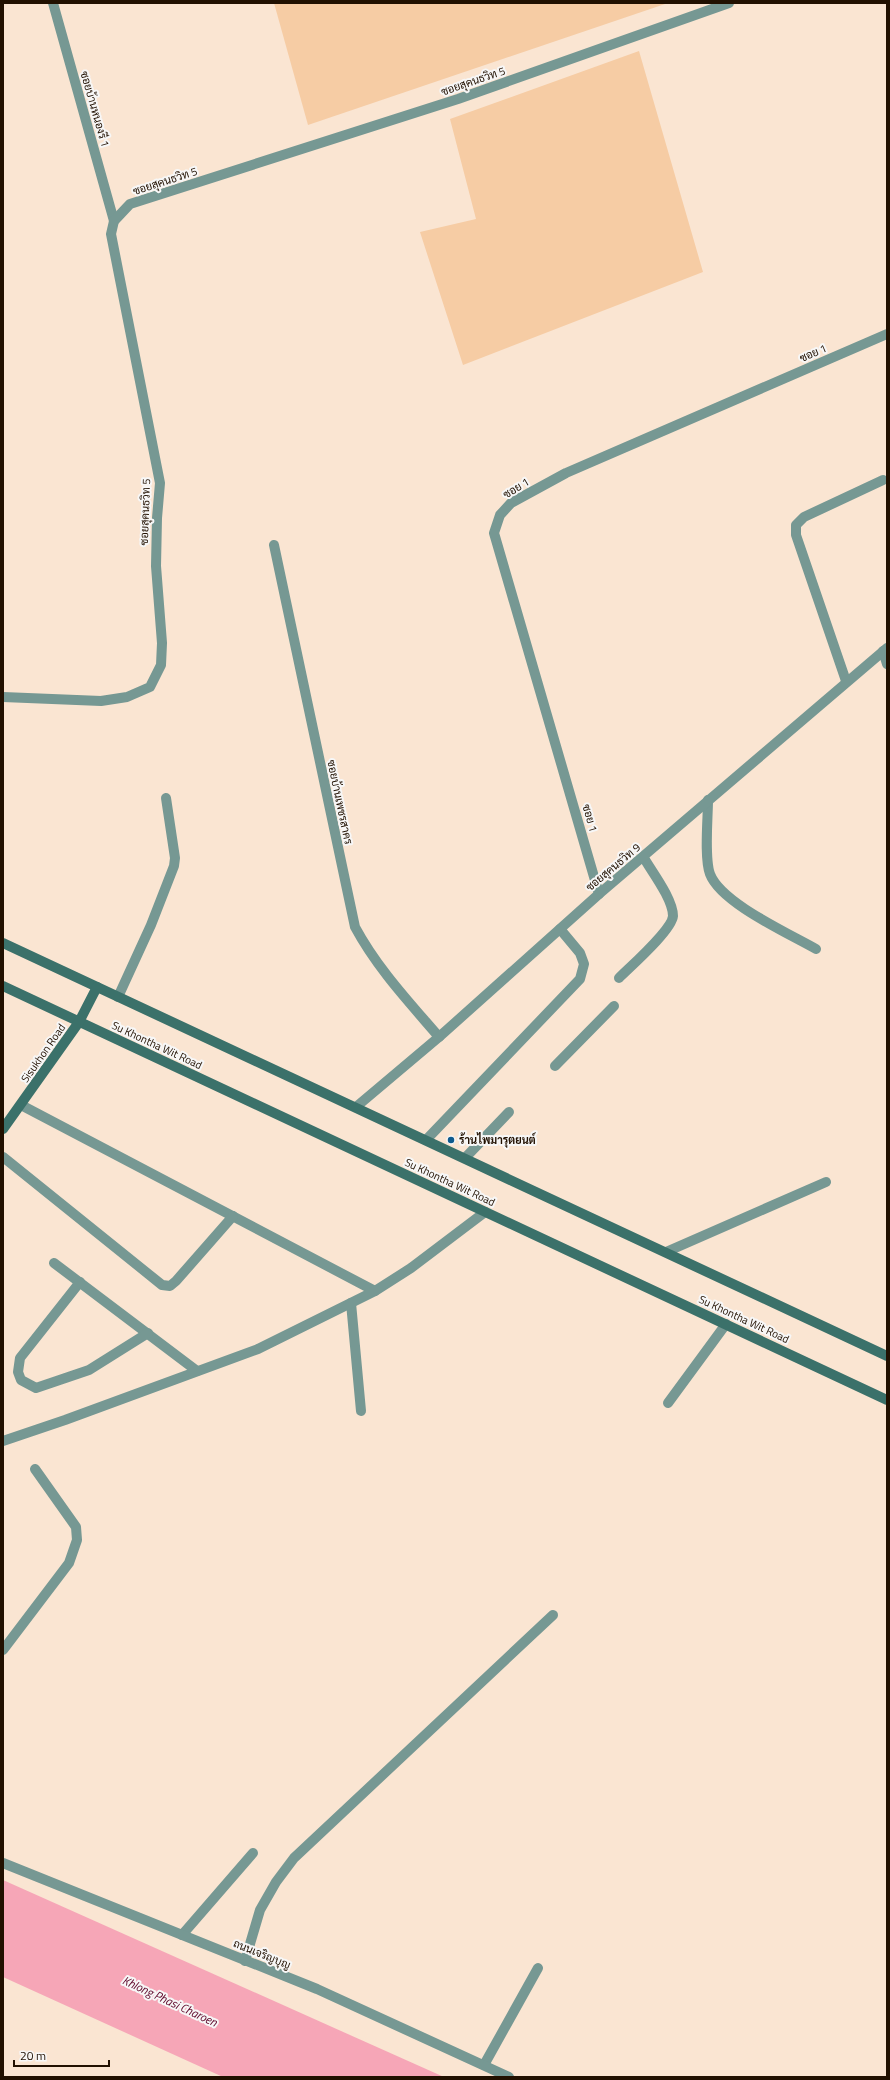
<svg xmlns="http://www.w3.org/2000/svg" width="890" height="2080" font-family="'Titillium Web',Sarabun,sans-serif">
  <rect width="100%" height="100%" fill="#fae5d2"/>
  <g fill="#f6cca4">
    <polygon points="274,3 668,3 308,125"/>
    <polygon points="639,51 703,272 463,365 420,232 476,219 450,119"/>
  </g>
  <polygon fill="#f6a6b7" points="3,1880 444,2077 223,2077 3,1977"/>
  <g fill="none" stroke-linecap="round" stroke-linejoin="round">
    <g stroke="#769893" stroke-width="10">
      <path d="M708,800C708,818 704,858 710,874C721,903 788,933 816,949"/>
      <path d="M619,978C631,966 672,930 673,916C673,899 652,872 644,858"/>
      <polyline points="555,1066 614,1006"/>
      <polyline points="426,1140 580,979 584,964 580,953 560,929"/>
      <polyline points="465,1158 509,1112"/>
      <polyline points="666,1252 826,1182"/>
      <polyline points="54,1263 197,1371"/>
      <polyline points="80,1282 20,1358 18,1372 21,1380 36,1388 89,1370 148,1333"/>
      <polyline points="351,1303 361,1411"/>
      <polyline points="668,1403 726,1324"/>
      <polyline points="3,1650 69,1563 77,1540 76,1527 35,1469"/>
      <polyline points="182,1935 253,1853"/>
      <polyline points="484,2065 538,1968"/>
    </g>
    <g stroke="#769893" stroke-width="10">
      <polyline points="53,3 114,221"/>
      <path d="M274,545L355,927C377,968 409,1002 439,1037"/>
      <polyline points="883,651 887,664"/>
      <polyline points="846,681 796,535 796,525 804,517 883,480"/>
      <polyline points="3,697 101,701 127,697 150,687 161,665 162,643 156,566 157,518 160,483 111,234 114,221 130,204 458,99 729,3"/>
      <polyline points="599,894 494,533 500,515 511,503 566,473 887,334"/>
      <polyline points="118,997 151,925 174,866 175,858 166,798"/>
      <polyline points="21,1105 375,1291"/>
      <polyline points="356,1107 439,1037 599,894 887,648"/>
      <polyline points="3,1157 162,1285 170,1286 176,1281 233,1216"/>
      <polyline points="3,1441 65,1420 258,1349 375,1291 411,1268 485,1212"/>
      <polyline points="3,1863 317,1989 509,2077"/>
      <polyline points="245,1961 260,1910 276,1882 294,1858 553,1615"/>
    </g>
    <g stroke="#3b716a" stroke-width="10">
      <polyline points="3,943 887,1356"/>
      <polyline points="3,986 887,1400"/>
      <polyline points="3,1129 79,1022 97,987"/>
    </g>
  </g>
  <circle fill="#0e5a8d" stroke="#f7f7f7" stroke-width="1.5" cx="451" cy="1140" r="4"/>
  <g text-anchor="middle" dominant-baseline="central" stroke-width="4" stroke-linejoin="round" paint-order="stroke">
    <g font-size="11" fill="#211000" stroke="#f7f7f7">
      <text transform="translate(473 81) rotate(-19)">ซอยสุคนธวิท 5</text>
      <text transform="translate(95 109) rotate(74)">ซอยบ้านหนองรี 1</text>
      <text transform="translate(165 181) rotate(-18)">ซอยสุคนธวิท 5</text>
      <text transform="translate(813 353) rotate(-23)">ซอย 1</text>
      <text transform="translate(516 488) rotate(-31)">ซอย 1</text>
      <text transform="translate(145 512) rotate(-88)">ซอยสุคนธวิท 5</text>
      <text transform="translate(340 802) rotate(78)">ซอยบ้านเพชรสาคร</text>
      <text transform="translate(590 818) rotate(74)">ซอย 1</text>
      <text transform="translate(613 867) rotate(-40)">ซอยสุคนธวิท 9</text>
      <text transform="translate(157 1045) rotate(25)">Su Khontha Wit Road</text>
      <text transform="translate(43 1053) rotate(-55)">Sisukhon Road</text>
      <text transform="translate(450 1182) rotate(25)">Su Khontha Wit Road</text>
      <text transform="translate(744 1319) rotate(25)">Su Khontha Wit Road</text>
      <text transform="translate(262 1954) rotate(22)">ถนนเจริญบุญ</text>
    </g>
    <g font-size="11" font-weight="bold" fill="#211000" stroke="#f7f7f7" text-anchor="start">
      <text x="459" y="1140">ร้านไพมารุตยนต์</text>
    </g>
    <g font-size="12" font-style="italic" fill="#5d0428" stroke="#f7f7f7">
      <text transform="translate(170 2001) rotate(25)">Khlong Phasi Charoen</text>
    </g>
  </g>
  <rect width="890" height="2080" fill="none" stroke="#211000" stroke-width="8"/>
  <path d="M14 2060v6h95v-6" fill="none" stroke="#211000" stroke-width="2"/>
  <text x="20" y="2060" font-size="12" fill="#211000" stroke="#f7f7f7" stroke-width="3" paint-order="stroke">20 m</text>
</svg>
